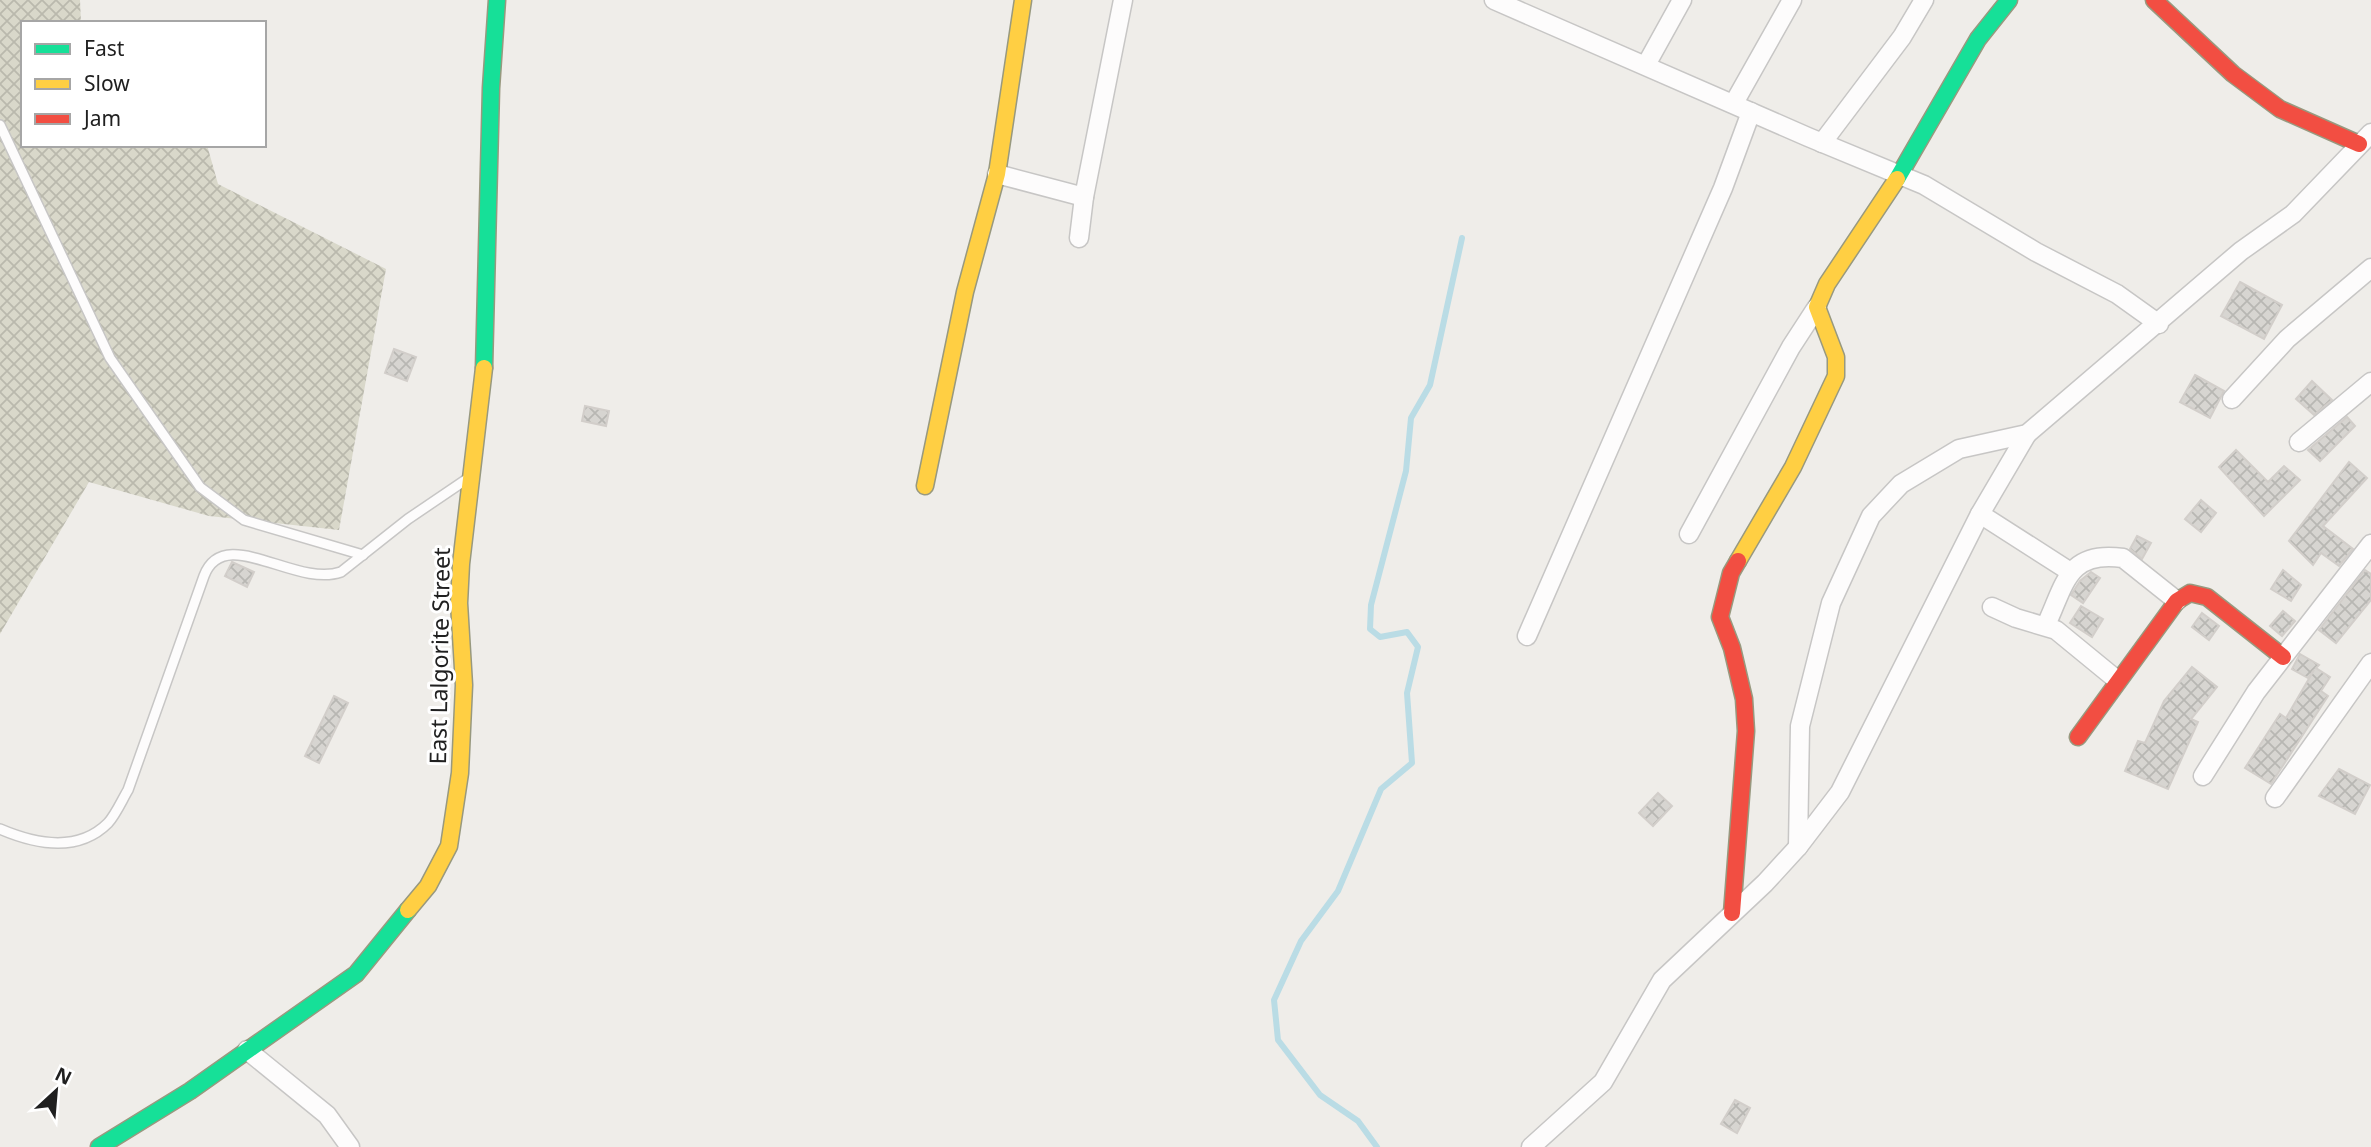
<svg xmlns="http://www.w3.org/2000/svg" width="2371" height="1147" font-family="'Noto Sans',sans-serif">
  <defs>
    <pattern id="construction-cross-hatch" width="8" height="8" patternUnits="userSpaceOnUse" patternTransform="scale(1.75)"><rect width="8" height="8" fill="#d9d8ca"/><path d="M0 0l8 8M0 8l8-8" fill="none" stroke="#bab9ad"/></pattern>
    <pattern id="building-cross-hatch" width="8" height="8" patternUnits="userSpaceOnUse" patternTransform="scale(1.75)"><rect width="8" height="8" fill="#d7d5d1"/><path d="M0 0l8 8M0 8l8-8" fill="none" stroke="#b8b7b3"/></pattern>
  </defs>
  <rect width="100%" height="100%" fill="#efede9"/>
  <polygon fill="url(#construction-cross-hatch)" points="0,0 80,0 81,23 23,23 23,145 207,145 218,184 386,269 339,530 209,516 89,482 0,634"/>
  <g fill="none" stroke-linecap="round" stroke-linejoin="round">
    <polyline stroke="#badce5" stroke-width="6" points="1377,1147 1358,1121 1320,1095 1278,1040 1274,1000 1301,941 1338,891 1381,789 1412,763 1407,693 1418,647 1407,632 1380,637 1370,629 1371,605 1406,471 1411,418 1430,385 1462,238"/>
  </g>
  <g fill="url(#building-cross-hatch)" stroke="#d2ceca" stroke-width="2">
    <polygon points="2240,282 2282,305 2264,339 2221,316"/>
    <polygon points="394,349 416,357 407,381 385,373"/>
    <polygon points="2195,375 2224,391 2210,418 2180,402"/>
    <polygon points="2312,381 2332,400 2314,415 2296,399"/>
    <polygon points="585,406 609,411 606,426 582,421"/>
    <polygon points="2347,417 2355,426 2320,461 2308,450"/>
    <polygon points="2236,450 2268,482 2284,466 2300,480 2264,516 2219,467"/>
    <polygon points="2349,462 2367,478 2323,526 2353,549 2339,566 2321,553 2313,565 2289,541"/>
    <polygon points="2201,500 2216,513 2201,532 2185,519"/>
    <polygon points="2137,536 2151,543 2142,559 2130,549"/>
    <polygon points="232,562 254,572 247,587 225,576"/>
    <polygon points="2283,570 2301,585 2291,601 2271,589"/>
    <polygon points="2365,570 2371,574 2371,600 2336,643 2319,630"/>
    <polygon points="2091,572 2100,578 2083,603 2071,595 2080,581"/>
    <polygon points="2081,606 2103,619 2092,637 2070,623"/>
    <polygon points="2283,611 2295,621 2282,636 2270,626"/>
    <polygon points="2202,613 2219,626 2209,640 2192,627"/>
    <polygon points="2300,654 2319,665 2316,668 2330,677 2321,691 2328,696 2271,784 2245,768 2280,714 2286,718 2314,670 2308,678 2292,669"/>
    <polygon points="2192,667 2217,687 2191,719 2198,722 2168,789 2125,771 2138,741 2145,743 2164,701"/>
    <polygon points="334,696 348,703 319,763 305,756"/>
    <polygon points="2339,769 2370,785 2355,814 2319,796"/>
    <polygon points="1658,793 1672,806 1653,826 1639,813"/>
    <polygon points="1735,1100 1750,1108 1737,1133 1721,1124"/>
  </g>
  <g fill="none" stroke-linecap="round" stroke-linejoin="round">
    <defs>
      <g id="lane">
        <polyline points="0,125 110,358 200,487 244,520 363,555"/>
        <path d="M0,829C35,844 78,853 108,823C116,814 122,800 128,790L204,576C224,523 295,588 341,572L408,519L467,479"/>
      </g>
      <g id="street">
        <polyline points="1494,0 1808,137 1924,185 2036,252 2117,294 2159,324"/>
        <polyline points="1646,65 1682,0"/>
        <polyline points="1734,103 1792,0"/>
        <polyline points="1822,143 1902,37 1924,0"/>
        <polyline points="997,174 1084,197"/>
        <polyline points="1079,238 1084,197 1123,0"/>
        <polyline points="2232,399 2287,339 2371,268"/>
        <polyline points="2299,442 2371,382"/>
        <polyline points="1980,514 2069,571"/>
        <polyline points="1689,534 1791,347 1817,307"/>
        <polyline points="1992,607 2016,618 2056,630 2117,680"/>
        <path d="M2046,625C2065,585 2067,550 2123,558L2177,601"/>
        <polyline points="1527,636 1723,188 1751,112"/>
        <polyline points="2203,776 2256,692 2371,544"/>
        <polyline points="2275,798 2371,663"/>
        <polyline points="1798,847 1800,726 1831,603 1871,516 1901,484 1959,449 2027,434 2241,251 2293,214 2371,133"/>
        <polyline points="247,1050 327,1115 350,1147"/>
        <polyline points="1531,1147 1603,1082 1662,980 1765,883 1798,847 1840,792 1980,514 2027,434"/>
      </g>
      <g id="fast">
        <polyline points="1897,179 1978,39 2009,0"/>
        <polyline points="484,368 491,88 497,0"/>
        <polyline points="99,1147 190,1091 356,974 408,910"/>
      </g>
      <g id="slow">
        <polyline points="925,486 965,292 997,174 1023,0"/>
        <polyline points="1738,561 1793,467 1836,376 1836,357 1817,307 1827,284 1897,179"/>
        <polyline points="408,910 428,886 449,846 460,773 464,685 459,603 461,564 484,368"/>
      </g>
      <g id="jam">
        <polyline points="2154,0 2233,74 2280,109 2359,144"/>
        <polyline points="2078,737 2177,601 2190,593 2207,597 2283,657"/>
        <polyline points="1732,913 1746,731 1744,699 1732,648 1720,617 1731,573 1738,561"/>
      </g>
    </defs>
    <use href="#lane" stroke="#c7c6c5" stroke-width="12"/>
    <use href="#street" stroke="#c7c6c5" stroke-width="21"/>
    <use href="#fast" stroke="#98997f" stroke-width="19"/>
    <use href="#slow" stroke="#98997f" stroke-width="19"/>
    <use href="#jam" stroke="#98997f" stroke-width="19"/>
    <use href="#lane" stroke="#fdfcfc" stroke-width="9"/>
    <use href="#street" stroke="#fdfcfc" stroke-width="18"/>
    <use href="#fast" stroke="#16e098" stroke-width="16"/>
    <use href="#slow" stroke="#ffcf43" stroke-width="16"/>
    <use href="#jam" stroke="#f24e42" stroke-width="16"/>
  </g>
  <g text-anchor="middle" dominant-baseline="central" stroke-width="6" stroke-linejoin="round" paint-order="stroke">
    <g font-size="23" fill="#202020" stroke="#fff">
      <text transform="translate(439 656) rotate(-89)">East Lalgorite Street</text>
    </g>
  </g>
  <rect x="21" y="21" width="245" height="126" fill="#ffffff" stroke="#a6a6a6" stroke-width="2"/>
  <rect x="35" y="44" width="35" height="10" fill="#16e098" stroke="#a6a6a6" stroke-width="2"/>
  <text x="84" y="56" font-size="21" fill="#202020">Fast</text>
  <rect x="35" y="79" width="35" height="10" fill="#ffcf43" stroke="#a6a6a6" stroke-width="2"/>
  <text x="84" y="91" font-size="21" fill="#202020">Slow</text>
  <rect x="35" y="114" width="35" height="10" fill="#f24e42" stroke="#a6a6a6" stroke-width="2"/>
  <text x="84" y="126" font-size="21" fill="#202020">Jam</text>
  <g transform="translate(56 1091) rotate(26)" stroke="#ffffff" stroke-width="5" paint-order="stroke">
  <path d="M0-5L12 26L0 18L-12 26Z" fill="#202020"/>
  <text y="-10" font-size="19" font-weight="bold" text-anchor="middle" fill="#202020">N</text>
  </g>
</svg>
